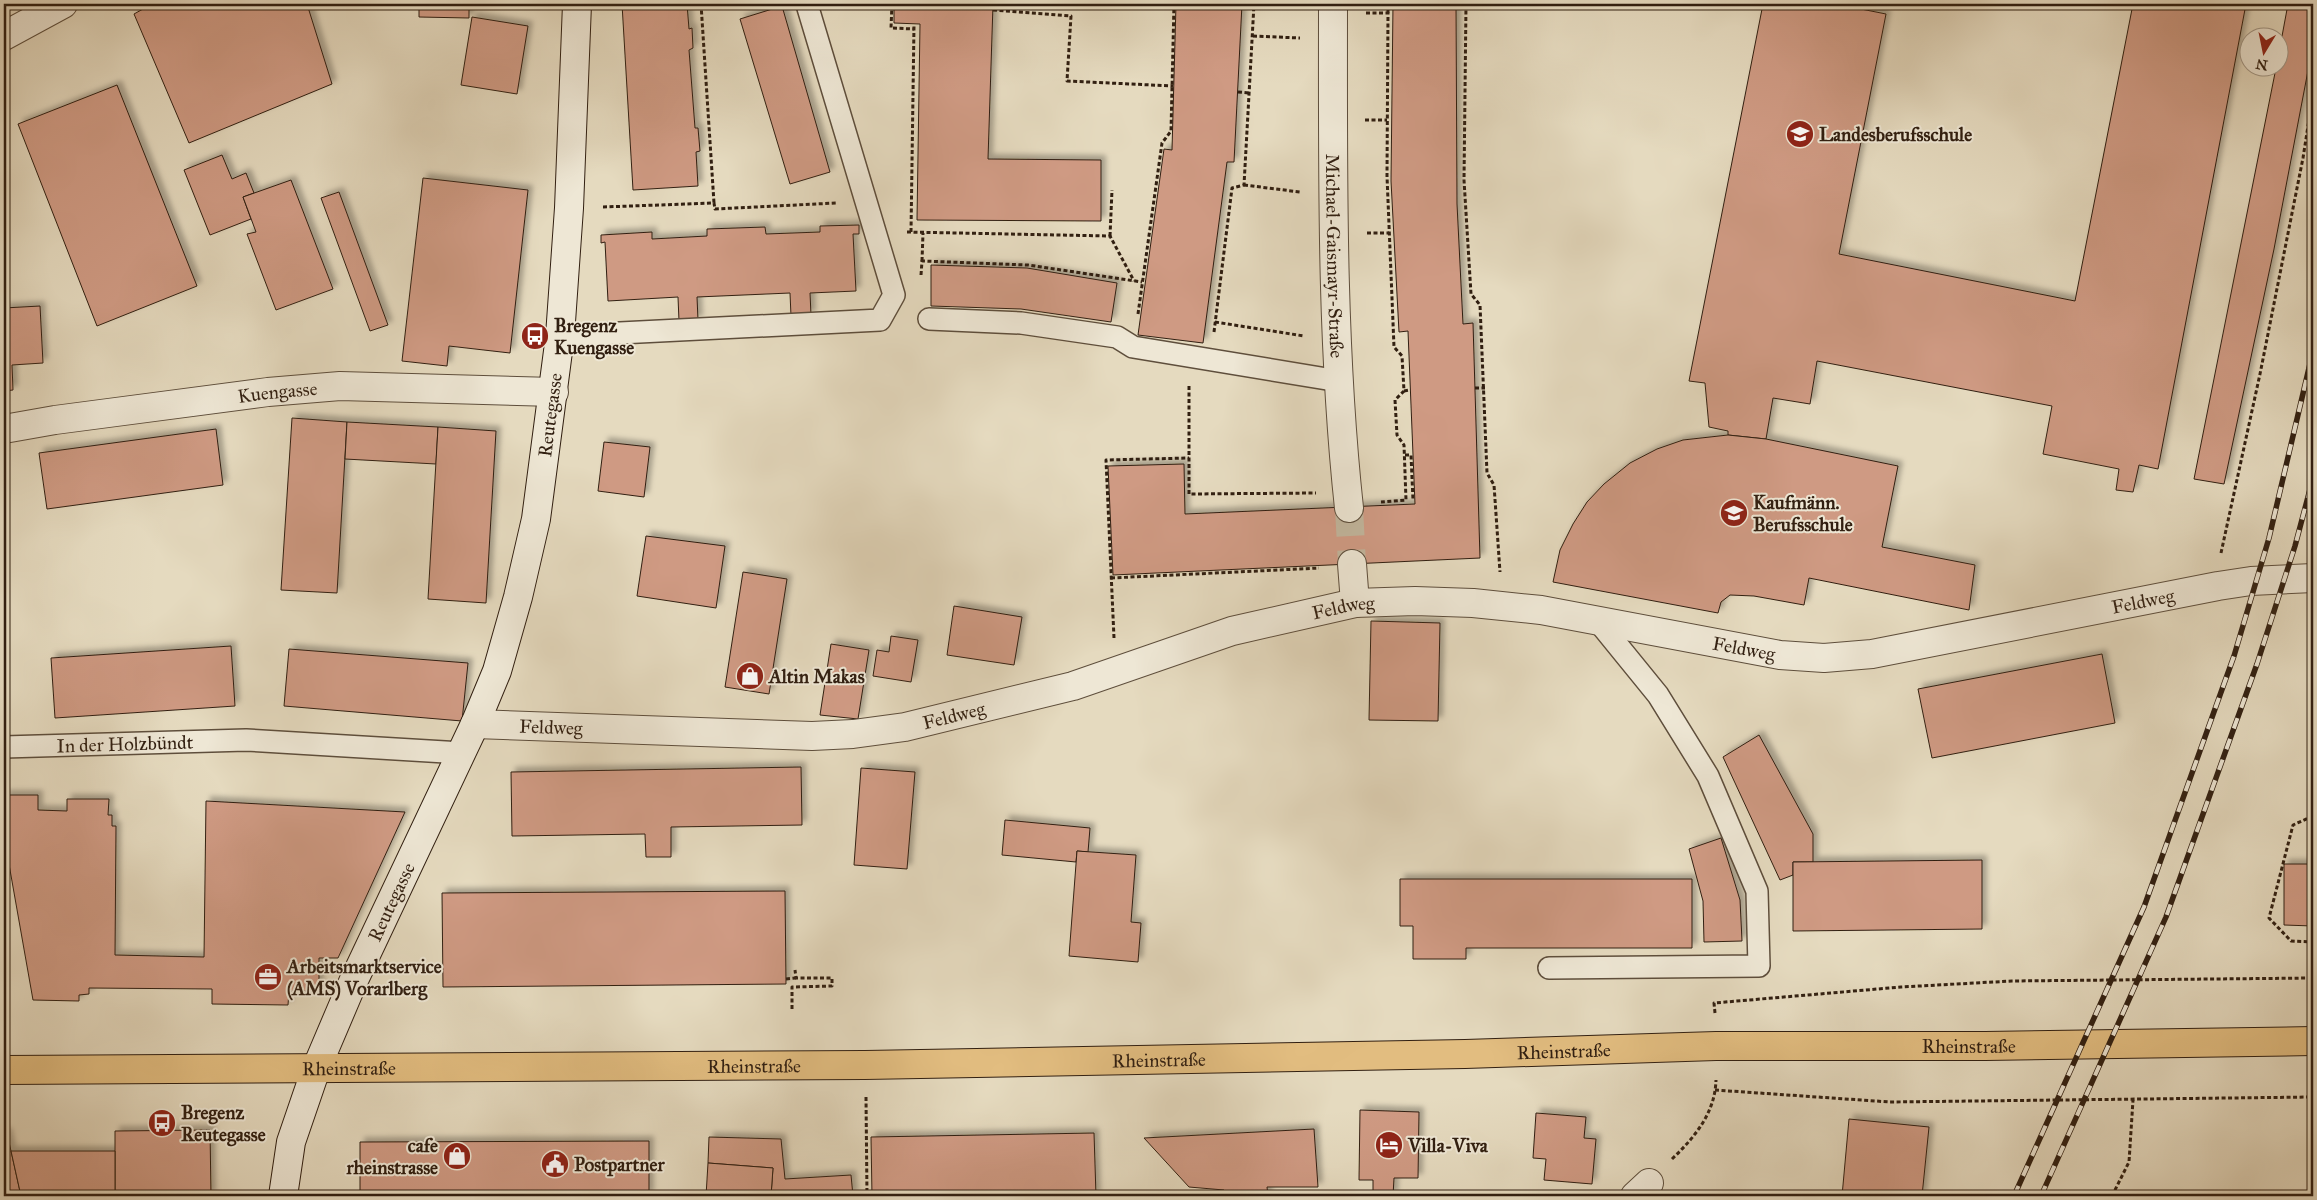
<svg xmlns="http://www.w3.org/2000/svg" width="2317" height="1200" font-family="'IM FELL Great Primer',serif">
  <defs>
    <filter id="shadow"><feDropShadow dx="4.5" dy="-4.5" stdDeviation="2.5" flood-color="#0004"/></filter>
  </defs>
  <rect width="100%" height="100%" fill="#e5dabf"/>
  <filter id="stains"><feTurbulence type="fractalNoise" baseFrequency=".004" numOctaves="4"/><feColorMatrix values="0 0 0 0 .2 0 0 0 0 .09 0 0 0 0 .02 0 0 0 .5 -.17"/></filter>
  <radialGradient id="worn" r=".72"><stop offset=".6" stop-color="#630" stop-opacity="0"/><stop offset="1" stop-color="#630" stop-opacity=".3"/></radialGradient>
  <g fill="#cf9a83" stroke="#311f11" filter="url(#shadow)">
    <polygon points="152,4 307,4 332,84 189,143 134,14"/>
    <polygon points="419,4 496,4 496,9 469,9 469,18 419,17"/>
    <polygon points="622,4 687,4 689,29 692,28 693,48 689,50 695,128 698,128 700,151 696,152 698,186 633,190"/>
    <polygon points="894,4 993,4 988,159 1101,160 1101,221 917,220 920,24 894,23"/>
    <polygon points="1176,4 1242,4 1234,162 1227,162 1203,343 1138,335 1164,149 1172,150"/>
    <polygon points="1393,4 1456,4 1457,204 1463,324 1473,323 1480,558 1113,575 1108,466 1184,464 1185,514 1415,504 1408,331 1399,332 1391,181"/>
    <polygon points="1763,4 1836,4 1886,14 1839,254 2075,301 2133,4 2246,4 2158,469 2139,465 2133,492 2116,490 2119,469 2043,454 2052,406 1817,361 1810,404 1773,398 1766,439 1728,435 1728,431 1709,427 1705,383 1689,381"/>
    <polygon points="2288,4 2313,4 2313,38 2310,60 2274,249 2224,484 2194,479 2276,68 2280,68 2280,47"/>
    <polygon points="782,6 830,172 790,184 740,19"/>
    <polygon points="472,17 528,26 517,94 461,85"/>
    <polygon points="117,85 197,286 97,326 18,124"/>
    <polygon points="222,155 232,179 246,173 254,193 243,197 251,219 210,235 184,170"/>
    <polygon points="423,178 528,190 510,353 449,346 447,366 402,361"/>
    <polygon points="291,180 333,289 276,310 247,234 256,232 243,197"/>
    <polygon points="339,192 388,325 370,331 321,198"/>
    <polygon points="859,225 859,234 853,234 856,291 810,293 811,315 791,316 790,293 697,297 698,320 679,321 678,297 608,301 605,242 601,243 601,235 652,232 652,239 707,236 707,229 765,227 766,234 820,232 820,226"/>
    <polygon points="931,265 1027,268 1117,283 1111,322 1021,309 931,306"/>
    <polygon points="40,306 43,363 12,365 13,390 4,391 4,308"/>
    <polygon points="292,418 347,422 337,593 281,590"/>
    <polygon points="347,422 438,427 436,464 345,459"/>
    <polygon points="438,427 496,431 486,603 428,599"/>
    <polygon points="216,429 223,485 47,509 39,453"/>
    <polygon points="1728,435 1766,439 1898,466 1882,547 1975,565 1969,610 1809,578 1804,605 1754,596 1730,595 1721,602 1718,613 1553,582 1560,550 1573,524 1587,502 1604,484 1630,463 1657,449 1683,440"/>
    <polygon points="604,442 650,447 644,497 598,491"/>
    <polygon points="646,536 725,546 716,608 637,596"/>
    <polygon points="743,572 787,579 769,694 725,687"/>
    <polygon points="954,606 1022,617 1014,665 947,655"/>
    <polygon points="1371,621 1440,623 1438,721 1369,720"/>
    <polygon points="891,636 918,640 911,682 873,676 877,650 889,652"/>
    <polygon points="831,644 869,650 858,719 820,715"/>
    <polygon points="231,646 235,706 55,718 51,658"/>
    <polygon points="289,649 468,663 462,721 284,706"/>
    <polygon points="2102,654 2115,723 1932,758 1918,689"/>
    <polygon points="1759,735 1813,834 1813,862 1793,862 1793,875 1780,880 1723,757"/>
    <polygon points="801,767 802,825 671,827 671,857 646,857 645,834 512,836 511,772"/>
    <polygon points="861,768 915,772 907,869 854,865"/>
    <polygon points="4,795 38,795 38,810 67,811 67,799 109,799 108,815 112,815 112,826 116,826 115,955 204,957 206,801 405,812 338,958 319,958 319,991 289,991 288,1005 212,1004 212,989 89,988 89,994 79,995 79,1001 33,1000 4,836"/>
    <polygon points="1005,820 1090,828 1088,852 1077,851 1076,862 1002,855"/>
    <polygon points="1721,838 1740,900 1742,941 1704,942 1703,901 1689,849"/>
    <polygon points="1077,851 1136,855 1131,922 1141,923 1138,962 1069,956"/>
    <polygon points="1982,860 1982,929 1793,931 1793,862"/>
    <polygon points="2284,864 2313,864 2313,926 2284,925"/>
    <polygon points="1400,879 1692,879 1692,948 1466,948 1466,959 1413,959 1413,926 1400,926"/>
    <polygon points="785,891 786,984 443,987 442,893"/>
    <polygon points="1360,1110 1419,1112 1418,1178 1394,1178 1393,1196 1373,1196 1373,1180 1359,1180"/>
    <polygon points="1536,1113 1586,1117 1584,1138 1596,1139 1592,1184 1544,1180 1546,1159 1533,1158"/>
    <polygon points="1849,1119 1929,1127 1922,1196 1842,1196"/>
    <polygon points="1314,1129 1318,1187 1267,1187 1268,1196 1223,1196 1224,1190 1189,1187 1144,1138"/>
    <polygon points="210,1130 211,1196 115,1196 115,1131"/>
    <polygon points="4,1132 7,1133 21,1196 4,1196"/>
    <polygon points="1094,1133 1096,1196 872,1196 871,1137"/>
    <polygon points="709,1137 781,1139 785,1179 851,1175 853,1196 771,1196 773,1168 708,1163"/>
    <polygon points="649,1141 649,1196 360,1196 360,1142"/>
    <polygon points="11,1151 115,1151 115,1196 21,1196"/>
    <polygon points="708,1163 773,1168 771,1196 706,1196"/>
  </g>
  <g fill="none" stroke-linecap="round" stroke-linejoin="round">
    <polyline stroke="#c1b59c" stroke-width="28" stroke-dasharray="28 14" stroke-linecap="butt" points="1349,508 1352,564"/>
    <defs>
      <g id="lane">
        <polyline points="929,319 1021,323 1117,337 1133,347 1339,381"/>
        <polyline points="560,336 880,320 894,295 808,8"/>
        <path id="s1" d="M4,747L246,740L462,753"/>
        <polyline points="1549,968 1759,966 1757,891 1708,776 1658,695 1597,620"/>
      </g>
      <g id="street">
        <path id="s2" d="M1333,4C1333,172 1331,341 1349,508"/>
        <polyline points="4,36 63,4"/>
        <path id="s3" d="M4,429L55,420L268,392L340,386L554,392"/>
        <polyline points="1352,564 1355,603"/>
        <path id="s4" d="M475,724L812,736L853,734L905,727L1073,686L1232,631L1355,603L1415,601L1473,603L1541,610L1780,655L1824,658L1872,654L2218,586L2251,581L2313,578"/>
        <polyline points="1635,1196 1649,1183"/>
      </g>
      <g id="secondary">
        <path id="s5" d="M283,1196L291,1142L316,1069L353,982L475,724L497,671L518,597L536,519L560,336L569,208L577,4"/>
      </g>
      <g id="primary">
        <path id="s6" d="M4,1070L865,1065L1465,1054L1716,1046H1985L2313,1041"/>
      </g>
    </defs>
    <use href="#lane" stroke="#5e4e3c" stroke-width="24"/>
    <use href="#street" stroke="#5e4e3c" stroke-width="30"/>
    <use href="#secondary" stroke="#311f11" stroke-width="30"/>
    <use href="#primary" stroke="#311f11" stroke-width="30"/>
    <g stroke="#311f11" stroke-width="3" stroke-dasharray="4 2.5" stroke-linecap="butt">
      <polyline points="701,4 714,203"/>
      <polyline points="892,4 891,28 914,29"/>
      <polyline points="1466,4 1464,180 1471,294 1480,305 1487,473 1494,485 1500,572"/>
      <polyline points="840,8 894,7"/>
      <polyline points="993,10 1071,16 1067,81 1173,86"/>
      <polyline points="1366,13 1388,13 1387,176 1394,347 1402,356 1404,391 1395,400 1397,435 1404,445 1406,500 1381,502"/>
      <polyline points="1388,13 1388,4"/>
      <polyline points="1253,36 1300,38"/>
      <polyline points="1238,92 1249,93"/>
      <polyline points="1365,120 1387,120"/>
      <polyline points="1244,185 1300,192"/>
      <polyline points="603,207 714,203 715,209 836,203"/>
      <polyline points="907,232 1110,236 1134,281"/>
      <polyline points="911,232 914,25"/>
      <polyline points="1367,233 1389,233"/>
      <polyline points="1110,236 1112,190"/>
      <polyline points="922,261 923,233"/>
      <polyline points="921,275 922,261 1028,265 1142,282"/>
      <polyline points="1138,314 1162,143 1171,131 1174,4"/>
      <polyline points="1215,322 1304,336"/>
      <polyline points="1214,332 1232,188 1244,185 1254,4"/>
      <polyline points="1189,386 1189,494 1316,493"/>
      <polyline points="1475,388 1485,388"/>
      <polyline points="1404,391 1410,390"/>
      <polyline points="1405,455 1411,455 1413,500"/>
      <polyline points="2221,553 2260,374 2303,158 2313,94"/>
      <polyline points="1111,578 1319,568"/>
      <polyline points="1114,638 1106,460 1189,458"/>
      <polyline points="2313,816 2293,825 2269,918 2291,941 2313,942"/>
      <polyline points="786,979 796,978"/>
      <polyline points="792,1009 792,987 832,986 832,978 796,978 795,970"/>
      <polyline points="1715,1013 1714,1003 1901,987 2012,981 2313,978"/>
      <polyline points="1715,1090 1890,1102 2313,1097"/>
      <polyline points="866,1097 867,1196"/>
      <path d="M1672,1159C1695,1137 1715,1113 1716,1080"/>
      <polyline points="2112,1196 2129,1162 2133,1100"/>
    </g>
    <use href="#lane" stroke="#eee7d5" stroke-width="21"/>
    <use href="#street" stroke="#eee7d5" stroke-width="28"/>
    <use href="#secondary" stroke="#eee7d5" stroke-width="28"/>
    <use href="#primary" stroke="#e2bd80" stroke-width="28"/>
    <defs>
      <g id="rail">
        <polyline points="2014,1196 2144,907 2234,656 2269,538 2313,351"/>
        <polyline points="2041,1196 2166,917 2257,664 2295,546 2313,478"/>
      </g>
    </defs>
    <use href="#rail" stroke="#311f11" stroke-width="5.5"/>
    <use href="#rail" stroke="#eee7d5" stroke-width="4" stroke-dasharray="11" stroke-linecap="butt"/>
  </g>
  <defs>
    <symbol id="school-disc" viewBox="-11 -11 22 22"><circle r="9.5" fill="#8f2418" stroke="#eee7d5"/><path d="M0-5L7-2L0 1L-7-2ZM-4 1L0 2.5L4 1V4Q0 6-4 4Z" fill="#fff"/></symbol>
    <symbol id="bus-disc" viewBox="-11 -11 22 22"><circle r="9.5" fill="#8f2418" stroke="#eee7d5"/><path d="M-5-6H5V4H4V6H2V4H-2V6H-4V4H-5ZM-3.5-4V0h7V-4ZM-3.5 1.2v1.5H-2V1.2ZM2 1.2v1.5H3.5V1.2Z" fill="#fff"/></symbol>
    <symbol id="shop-disc" viewBox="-11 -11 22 22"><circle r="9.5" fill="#8f2418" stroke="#eee7d5"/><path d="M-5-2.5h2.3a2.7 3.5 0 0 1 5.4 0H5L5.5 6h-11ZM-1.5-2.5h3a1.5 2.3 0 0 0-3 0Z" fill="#fff"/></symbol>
    <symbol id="office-disc" viewBox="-11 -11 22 22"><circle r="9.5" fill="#8f2418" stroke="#eee7d5"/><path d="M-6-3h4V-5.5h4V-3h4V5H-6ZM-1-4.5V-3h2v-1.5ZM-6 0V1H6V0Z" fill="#fff"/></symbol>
    <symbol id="hotel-disc" viewBox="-11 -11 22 22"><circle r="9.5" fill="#8f2418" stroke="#eee7d5"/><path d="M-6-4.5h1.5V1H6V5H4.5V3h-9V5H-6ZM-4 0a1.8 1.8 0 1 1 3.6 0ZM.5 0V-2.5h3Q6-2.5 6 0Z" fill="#fff"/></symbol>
    <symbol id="civic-disc" viewBox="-11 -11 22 22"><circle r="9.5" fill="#8f2418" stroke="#eee7d5"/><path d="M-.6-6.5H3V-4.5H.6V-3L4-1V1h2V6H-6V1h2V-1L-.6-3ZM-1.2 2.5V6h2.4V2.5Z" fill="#fff"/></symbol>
  </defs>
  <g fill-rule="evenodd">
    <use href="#school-disc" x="1784" y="118" width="32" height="32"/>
    <use href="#bus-disc" x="519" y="320" width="32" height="32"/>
    <use href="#school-disc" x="1718" y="497" width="32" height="32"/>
    <use href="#shop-disc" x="734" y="660" width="32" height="32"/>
    <use href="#office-disc" x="252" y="961" width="32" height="32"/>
    <use href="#bus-disc" x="146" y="1107" width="32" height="32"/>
    <use href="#hotel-disc" x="1373" y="1129" width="32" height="32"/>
    <use href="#shop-disc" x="441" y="1140" width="32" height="32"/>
    <use href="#civic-disc" x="539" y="1148" width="32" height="32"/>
  </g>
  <g text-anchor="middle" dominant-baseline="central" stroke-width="4" stroke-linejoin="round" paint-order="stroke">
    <g font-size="19" font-weight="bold" fill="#311f11" stroke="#eee7d5" text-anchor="start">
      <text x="1819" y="134">Landesberufsschule</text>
      <text x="554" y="325">Bregenz<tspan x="554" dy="22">Kuengasse</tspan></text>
      <text x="1753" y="502">Kaufmänn.<tspan x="1753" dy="22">Berufsschule</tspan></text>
      <text x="769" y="676">Altin Makas</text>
      <text x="287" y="966">Arbeitsmarktservice<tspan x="287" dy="22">(AMS) Vorarlberg</tspan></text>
      <text x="181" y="1112">Bregenz<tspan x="181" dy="22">Reutegasse</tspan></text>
      <text x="438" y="1145" text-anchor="end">cafe<tspan x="438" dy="22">rheinstrasse</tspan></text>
      <text x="1408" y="1145">Villa-Viva</text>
      <text x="574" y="1164">Postpartner</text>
    </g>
    <g font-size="19" fill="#311f11" stroke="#eee7d5">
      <text stroke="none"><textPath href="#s2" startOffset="252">Michael-Gaismayr-Straße</textPath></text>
      <text stroke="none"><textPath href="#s3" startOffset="276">Kuengasse</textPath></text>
      <text stroke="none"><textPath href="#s5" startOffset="831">Reutegasse</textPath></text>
      <text stroke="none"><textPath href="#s4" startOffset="1696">Feldweg</textPath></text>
      <text stroke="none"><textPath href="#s4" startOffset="886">Feldweg</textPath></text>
      <text stroke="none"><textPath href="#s4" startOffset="1291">Feldweg</textPath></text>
      <text stroke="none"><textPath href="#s4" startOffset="481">Feldweg</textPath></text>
      <text stroke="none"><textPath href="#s4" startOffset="76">Feldweg</textPath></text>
      <text stroke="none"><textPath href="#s1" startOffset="121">In der Holzbündt</textPath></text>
      <text stroke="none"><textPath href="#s5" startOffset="315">Reutegasse</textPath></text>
      <text stroke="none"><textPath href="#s6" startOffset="1965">Rheinstraße</textPath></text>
      <text stroke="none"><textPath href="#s6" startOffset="1560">Rheinstraße</textPath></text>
      <text stroke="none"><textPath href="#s6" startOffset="1155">Rheinstraße</textPath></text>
      <text stroke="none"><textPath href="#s6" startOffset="750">Rheinstraße</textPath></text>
      <text stroke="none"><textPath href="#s6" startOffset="345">Rheinstraße</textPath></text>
    </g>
  </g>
  <rect width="2317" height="1200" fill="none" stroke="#e5dabf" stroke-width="20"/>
  <rect x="5" y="5" width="2307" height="1190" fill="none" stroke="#311f11" stroke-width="2.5"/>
  <rect x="10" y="10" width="2297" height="1180" fill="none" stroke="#311f11"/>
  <g transform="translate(2264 52) rotate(190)"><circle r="24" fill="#eee7d5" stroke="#a29787"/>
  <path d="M0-4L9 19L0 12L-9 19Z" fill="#8f2418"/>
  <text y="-8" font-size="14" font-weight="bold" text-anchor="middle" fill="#311f11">N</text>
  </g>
  <rect width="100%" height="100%" filter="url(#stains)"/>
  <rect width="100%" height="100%" fill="url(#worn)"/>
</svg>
